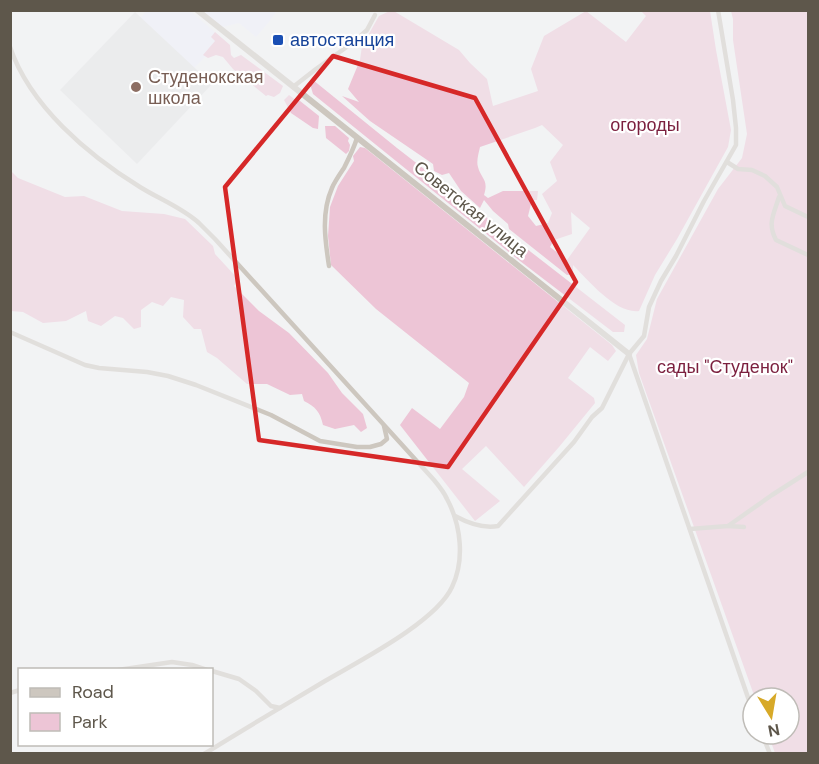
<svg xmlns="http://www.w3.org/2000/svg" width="819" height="764" font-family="'DM Sans',sans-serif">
  <rect width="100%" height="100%" fill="#f2f3f4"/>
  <g fill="#eef0fb">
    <polygon points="146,11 190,11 223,39 194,68 141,18"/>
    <polygon points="202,11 277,11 269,22 256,37 239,23 223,27"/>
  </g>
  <polygon fill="#e3e5e5" points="135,12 212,84 137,164 60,90"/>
  <g fill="#edc5d6" fill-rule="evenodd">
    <path d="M392,10L459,50L470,63L487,79L493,106L538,91L531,69L544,36L586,11L626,42L646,16L641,11H710L716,50L731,130L728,147L677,239L655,275L639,311C616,314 589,281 573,265V274L567,275L509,229L508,224L493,211L484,200L480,208L461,191L449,173L442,175L434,171L433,164L370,121L342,96L359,102L348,89L360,60L362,46L379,16ZM542,125L563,145L550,162L557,181L542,194L552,213L548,223L536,226L528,216L532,200H537L538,191H503L488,198L484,195C489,179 481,179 478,167C476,161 479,152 480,147L535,128ZM571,212L590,228L567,260L550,247L554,240L572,234Z"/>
    <polygon points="731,11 808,11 808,753 775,753 768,734 789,734 789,698 755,698 639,373 636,355 647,339 657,299 718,189 742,158 747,134 733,40 733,19"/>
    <polygon points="215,32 230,45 231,55 234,58 241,55 283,86 280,93 274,97 268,95 266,96 233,69 223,57 216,55 208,58 203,55 215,41 211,37"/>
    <polygon points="313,80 397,148 625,325 624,332 613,332 520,261 313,94 310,84"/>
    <polygon points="289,95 297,101 300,101 319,116 318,129 313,128 291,113 284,100"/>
    <polygon points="325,126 335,126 349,138 348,141 350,145 349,151 346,154 326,138"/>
    <polygon points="360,147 365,148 612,345 616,351 608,361 590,347 568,378 594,398 595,403 559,447 524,487 486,446 462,469 500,501 475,521 400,425 412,408 440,429 464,397 469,383 376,309 331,265 328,236 330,207 338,186 354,161 353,156"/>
    <path d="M11,171L18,178L65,197L84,196L122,211L164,214L185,219L213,246L215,254L238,279L234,286L259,311L289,333L328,373L342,393L363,414L367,428L361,432L354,425L335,429L323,425C320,412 316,407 304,401L302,394L290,395L267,384H247L217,358L207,352L201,329H194L183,317L184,300L171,297L163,306L152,302L141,310V327L134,329L123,318L115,316L101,326L88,321L86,311L66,321L43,323L23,312L11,311Z"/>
  </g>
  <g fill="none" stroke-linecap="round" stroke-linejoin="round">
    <g stroke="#cdc7bf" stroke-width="4.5">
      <path d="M10,47C30,106 88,155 140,187C159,199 181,207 199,223C204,228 210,234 215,239L434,480C439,486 444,492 447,499C461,525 465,560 452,587C436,622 359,661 325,681C285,705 244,729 204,754"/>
      <polyline points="293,87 316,69 355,41 367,30 375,15"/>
      <polyline points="727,162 738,169 752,170 765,176 777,187 785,206 808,217"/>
      <path d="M779,197C774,214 767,223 776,240L808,255"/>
      <path d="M329,266C325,240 321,213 332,188C335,181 340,174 344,168C349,158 354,148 357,138"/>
      <polyline points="10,332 85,365 99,368 147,372 168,376 196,385 271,415 320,441 357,447 370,447 381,444 387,439 384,426"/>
      <polyline points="629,354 753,712"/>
      <path d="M455,516C468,523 483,529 498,526L574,442L592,417L602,408L629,354L644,336L649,307L661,281L676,256L704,201L736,145V128L733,100L718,10"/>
      <polyline points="728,526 744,527"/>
      <polyline points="690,529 728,526 772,495 808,472"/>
      <polyline points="118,670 172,662 192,665 207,670"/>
      <polyline points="212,671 239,679 256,691 271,706 280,708"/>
      <polyline points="10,693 20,690"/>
      <polyline points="762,734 770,754"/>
    </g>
    <polyline stroke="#cdc7bf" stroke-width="6" points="197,10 629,354"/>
  </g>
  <path d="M0 0H819V764H0ZM333,56L475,98L576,282L448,467L259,440L225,187Z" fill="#f2f3f4" fill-opacity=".55" fill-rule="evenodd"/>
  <path fill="none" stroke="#d62828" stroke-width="4.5" stroke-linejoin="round" d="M333,56L475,98L576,282L448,467L259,440L225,187Z"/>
  <rect fill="#1a4fb4" stroke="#fff" stroke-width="2" x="272" y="34" width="12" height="12" rx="3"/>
  <circle fill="#8d6e63" stroke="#fff" stroke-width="2" cx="136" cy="87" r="6"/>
  <g text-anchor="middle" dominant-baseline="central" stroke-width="4.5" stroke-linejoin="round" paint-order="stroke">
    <g font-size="18" fill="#164399" stroke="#fff" text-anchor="start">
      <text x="290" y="40">автостанция</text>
    </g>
    <g font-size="18" fill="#785e54" stroke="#fff" text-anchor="start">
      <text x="148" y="77">Студенокская<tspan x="148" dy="21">школа</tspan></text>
    </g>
    <g font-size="18" fill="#7b1f3e" stroke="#fff">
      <text x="645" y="125">огороды</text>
      <text x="725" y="367">сады "Студенок"</text>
    </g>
    <g font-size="18" fill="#5e574b" stroke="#fff">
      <text transform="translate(471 209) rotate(39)">Советская улица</text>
    </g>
  </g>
  <rect width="819" height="764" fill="none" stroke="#5e574b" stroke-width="24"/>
  <rect x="18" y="668" width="195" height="78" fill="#ffffff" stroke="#bfbcb7" stroke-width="1.5"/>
  <rect x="30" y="688" width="30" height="9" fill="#cdc7bf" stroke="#bfbcb7" stroke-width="1.5"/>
  <text x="72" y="698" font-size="18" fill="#5e574b">Road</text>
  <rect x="30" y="713" width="30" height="18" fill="#edc5d6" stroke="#bfbcb7" stroke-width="1.5"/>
  <text x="72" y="728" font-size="18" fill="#5e574b">Park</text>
  <g transform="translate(771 716) rotate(169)"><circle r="28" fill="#ffffff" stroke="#bfbcb7" stroke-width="1.5"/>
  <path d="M0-4.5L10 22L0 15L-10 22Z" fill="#d7a928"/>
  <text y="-9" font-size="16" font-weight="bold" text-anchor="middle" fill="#5e574b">N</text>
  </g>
</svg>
